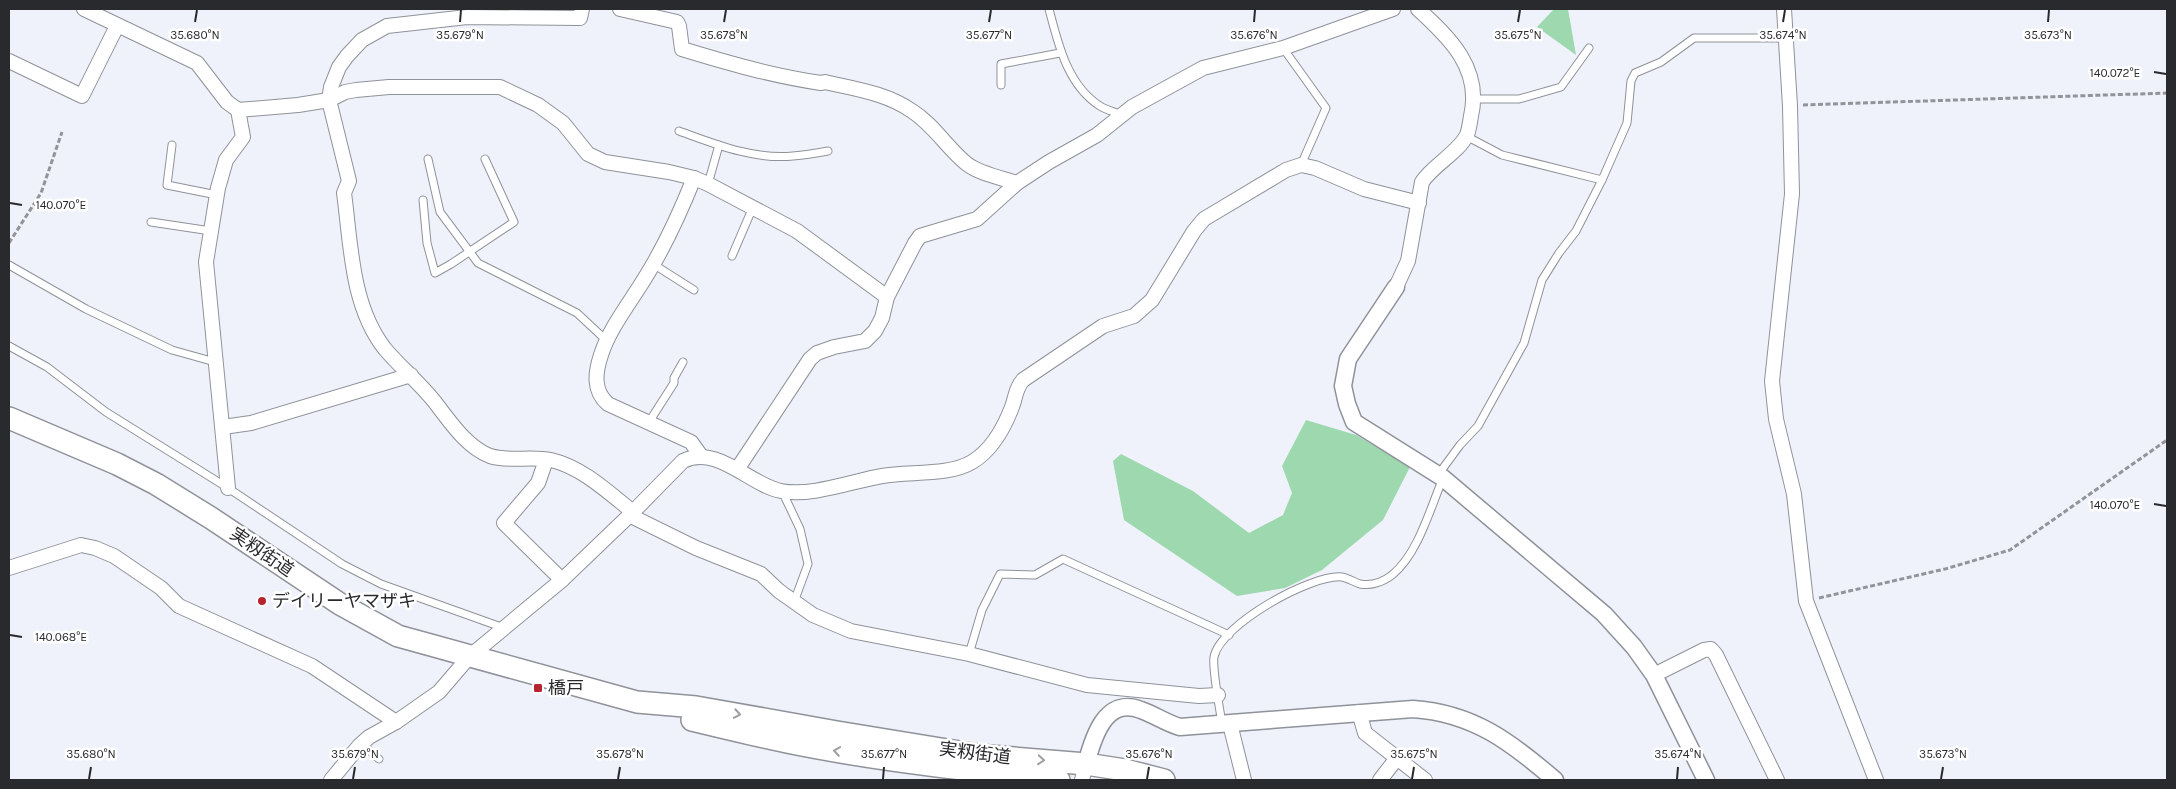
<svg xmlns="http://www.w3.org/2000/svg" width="2176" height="789" font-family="Karla,'Noto Sans JP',sans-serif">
  <rect width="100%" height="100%" fill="#eff2fb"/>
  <g fill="#9ed8af">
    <polygon points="1554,9 1568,9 1576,55 1537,27"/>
    <polygon points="1306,420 1356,435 1410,467 1383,520 1322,570 1285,588 1237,596 1124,520 1113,461 1121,454 1193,491 1249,533 1283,515 1292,493 1282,466"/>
  </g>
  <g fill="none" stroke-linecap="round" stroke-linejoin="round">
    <defs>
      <g id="service">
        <path d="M1049,9C1058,43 1067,85 1100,106C1106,110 1115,112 1122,115"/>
        <polyline points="1283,48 1326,108 1301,165"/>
        <polyline points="1001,85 1001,64 1060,53"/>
        <polyline points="1474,99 1519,99 1561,87 1589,48"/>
        <path d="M679,131C715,144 754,160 793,156C805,155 817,153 828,151"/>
        <polyline points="1466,136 1502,155 1602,180"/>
        <polyline points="172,145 167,185 217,195"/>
        <polyline points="428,159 440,212 478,263 577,313 607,341"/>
        <polyline points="708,184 719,145"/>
        <polyline points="423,200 427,243 435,273 451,264 514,222 485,159"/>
        <polyline points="151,222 211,231"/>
        <polyline points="732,256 753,207"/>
        <polyline points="653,264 694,290"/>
        <polyline points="9,265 86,309 172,350 215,362"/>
        <polyline points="9,346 47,367 106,412 228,488 342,564 381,584 504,628"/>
        <polyline points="649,422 674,383 674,378 683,362"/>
        <polyline points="1438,475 1460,445 1478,426 1524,343 1542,280 1559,253 1576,231 1602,180 1627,123 1631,81 1635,73 1661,62 1694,38 1786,38"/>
        <polyline points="782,491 800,529 808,564 794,602"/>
        <polyline points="969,654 982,610 1000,574 1035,575 1063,559 1229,635"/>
        <path d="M1222,724C1220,710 1212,669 1214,657C1220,625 1311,574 1342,577C1348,578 1354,582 1360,584C1371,586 1383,582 1392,575C1418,554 1430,509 1443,478"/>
        <polyline points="362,744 379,759"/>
      </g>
      <g id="minor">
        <polyline points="84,9 197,63 227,102 238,110 298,105 329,100 345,92 356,90 389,87 500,87 538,105 563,123 588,154 605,162 669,172 694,178 708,184 797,231 887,297"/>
        <path d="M582,9L580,18L467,17L387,26L362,40L347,56L339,67L331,87L329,100L349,181L344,193C351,244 351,306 385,349C400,367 419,382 434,401C449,420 466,447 490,456C509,462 531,456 551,460C582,467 609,493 633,512"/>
        <path d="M620,9L677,22L679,26L682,49C728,63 773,76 821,83L825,82C855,89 886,93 912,111C934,125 947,148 967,164C980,174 1002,178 1017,183L1049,162L1097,135L1132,107L1203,68L1283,48L1393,9"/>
        <polyline points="1784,9 1790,106 1792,194 1772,381 1776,419 1794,494 1806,601 1876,780"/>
        <polyline points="9,61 82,96 117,26"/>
        <path d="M694,178C680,213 665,246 645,278C631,301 609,329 601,355C595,373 593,391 608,404L691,442L701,456"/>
        <path d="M1396,287L1408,261L1422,182C1433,165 1458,153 1467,135C1469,130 1470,122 1471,116C1482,69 1450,38 1418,9"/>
        <polyline points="223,427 251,423 411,375"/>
        <polyline points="546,460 538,483 504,523 562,580"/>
        <polyline points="738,468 810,359 817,353 834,347 865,341 875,331 882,318 887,297 915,243 920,236 977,219 1017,183"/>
        <polyline points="228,488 206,262 218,188 226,160 243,137 238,110"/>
        <polyline points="629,515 696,548 761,574 779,591 813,615 851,631 969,654 1087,685 1199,696 1218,695"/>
        <polyline points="9,568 81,545 95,548 114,556 161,588 179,606 312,666 396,722"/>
        <polyline points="1654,675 1704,650 1711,649 1716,655 1777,780"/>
        <polyline points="1359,712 1365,733 1425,780"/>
        <polyline points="1230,724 1244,780"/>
        <path d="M331,780L359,746L369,737L396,722L439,692L469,657L562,580L633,512L683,461C717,444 750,485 781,491C811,497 853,481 882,476C909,471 949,476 972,462C992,450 1004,428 1012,407C1016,397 1015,389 1023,380L1103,326L1134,316L1152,300L1194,231L1204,219L1286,170L1301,165L1315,168L1364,189L1419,203"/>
        <polyline points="1082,780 1086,764"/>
        <polyline points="1380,780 1397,758"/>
      </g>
      <g id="tertiary">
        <polyline points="1396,287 1348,359 1343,386 1347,404 1354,422 1443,478 1604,614 1634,647 1654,675 1706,780"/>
        <path d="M1086,764C1093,738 1105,696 1141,710C1155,715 1166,723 1180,727L1413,709C1473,713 1511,742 1555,780"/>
      </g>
      <g id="primary">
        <polyline points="9,418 117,464 156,484 211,518 340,604 398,636 637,702 696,707 837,732 978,755 1086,764 1125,770 1164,780"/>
        <path d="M692,720C725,728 758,736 792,743C880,761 970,770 1059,780"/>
      </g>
    </defs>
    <use href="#service" stroke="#8f9299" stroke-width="9"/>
    <use href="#minor" stroke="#8f9299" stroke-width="16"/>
    <use href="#tertiary" stroke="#8f9299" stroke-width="19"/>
    <use href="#primary" stroke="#8f9299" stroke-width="24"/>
    <g stroke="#92949a" stroke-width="3" stroke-dasharray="5 2.5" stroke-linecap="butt">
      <polyline points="1803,105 2167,93"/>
      <polyline points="9,243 41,193 62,132"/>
      <polyline points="1819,598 1945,569 2010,550 2167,440"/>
    </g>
    <use href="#service" stroke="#fff" stroke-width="7"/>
    <use href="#minor" stroke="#fff" stroke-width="14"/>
    <use href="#tertiary" stroke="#fff" stroke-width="16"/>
    <use href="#primary" stroke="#fff" stroke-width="21"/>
  </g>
  <defs><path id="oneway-chevron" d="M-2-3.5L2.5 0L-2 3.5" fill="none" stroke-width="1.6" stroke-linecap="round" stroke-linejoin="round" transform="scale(1.25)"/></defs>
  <g stroke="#9f9fa0">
    <use href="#oneway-chevron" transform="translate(737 714) rotate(10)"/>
    <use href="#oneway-chevron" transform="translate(837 751) rotate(-171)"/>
    <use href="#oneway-chevron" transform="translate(1041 760) rotate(5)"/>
  </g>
  <path fill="none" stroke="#292a2d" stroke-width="2" d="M195,22L197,10M460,22L461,10M724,22L726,10M989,22L991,10M1254,22L1255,10M1518,22L1520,10M1783,22L1785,10M2048,22L2049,10M2154,72L2166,74M10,203L22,205M2154,504L2166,506M10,635L22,637M89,779L91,767M353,779L355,767M618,779L620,767M883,779L884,767M1147,779L1149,767M1412,779L1414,767M1677,779L1678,767M1941,779L1943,767"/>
  <g fill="#b6252f" stroke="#fff" stroke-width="2">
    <circle cx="262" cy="601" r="5"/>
    <rect x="533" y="683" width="10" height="10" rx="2.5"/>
  </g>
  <g text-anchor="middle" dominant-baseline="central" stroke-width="5" stroke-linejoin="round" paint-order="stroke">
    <g font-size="18" fill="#292a2d" stroke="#fff">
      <text transform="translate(262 552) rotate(34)">実籾街道</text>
      <text transform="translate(975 753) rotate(7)">実籾街道</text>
    </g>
    <g font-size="18" fill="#292a2d" stroke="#fff" text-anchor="start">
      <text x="272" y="601">デイリーヤマザキ</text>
      <text x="548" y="688">橋戸</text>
    </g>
  </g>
  <g font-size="12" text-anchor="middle" fill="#292a2d" stroke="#fff" stroke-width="5" stroke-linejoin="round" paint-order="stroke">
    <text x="195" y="39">35.680°N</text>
    <text x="460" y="39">35.679°N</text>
    <text x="724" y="39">35.678°N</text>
    <text x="989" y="39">35.677°N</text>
    <text x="1254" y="39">35.676°N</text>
    <text x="1518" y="39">35.675°N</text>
    <text x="1783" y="39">35.674°N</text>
    <text x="2048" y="39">35.673°N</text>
    <text x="2115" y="77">140.072°E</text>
    <text x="61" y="209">140.070°E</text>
    <text x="2115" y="509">140.070°E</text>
    <text x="61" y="641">140.068°E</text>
    <text x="91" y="758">35.680°N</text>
    <text x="355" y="758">35.679°N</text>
    <text x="620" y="758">35.678°N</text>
    <text x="884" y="758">35.677°N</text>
    <text x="1149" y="758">35.676°N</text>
    <text x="1414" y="758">35.675°N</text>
    <text x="1678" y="758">35.674°N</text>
    <text x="1943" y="758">35.673°N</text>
  </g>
  <rect width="2176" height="789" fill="none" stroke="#292a2d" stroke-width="20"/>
</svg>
